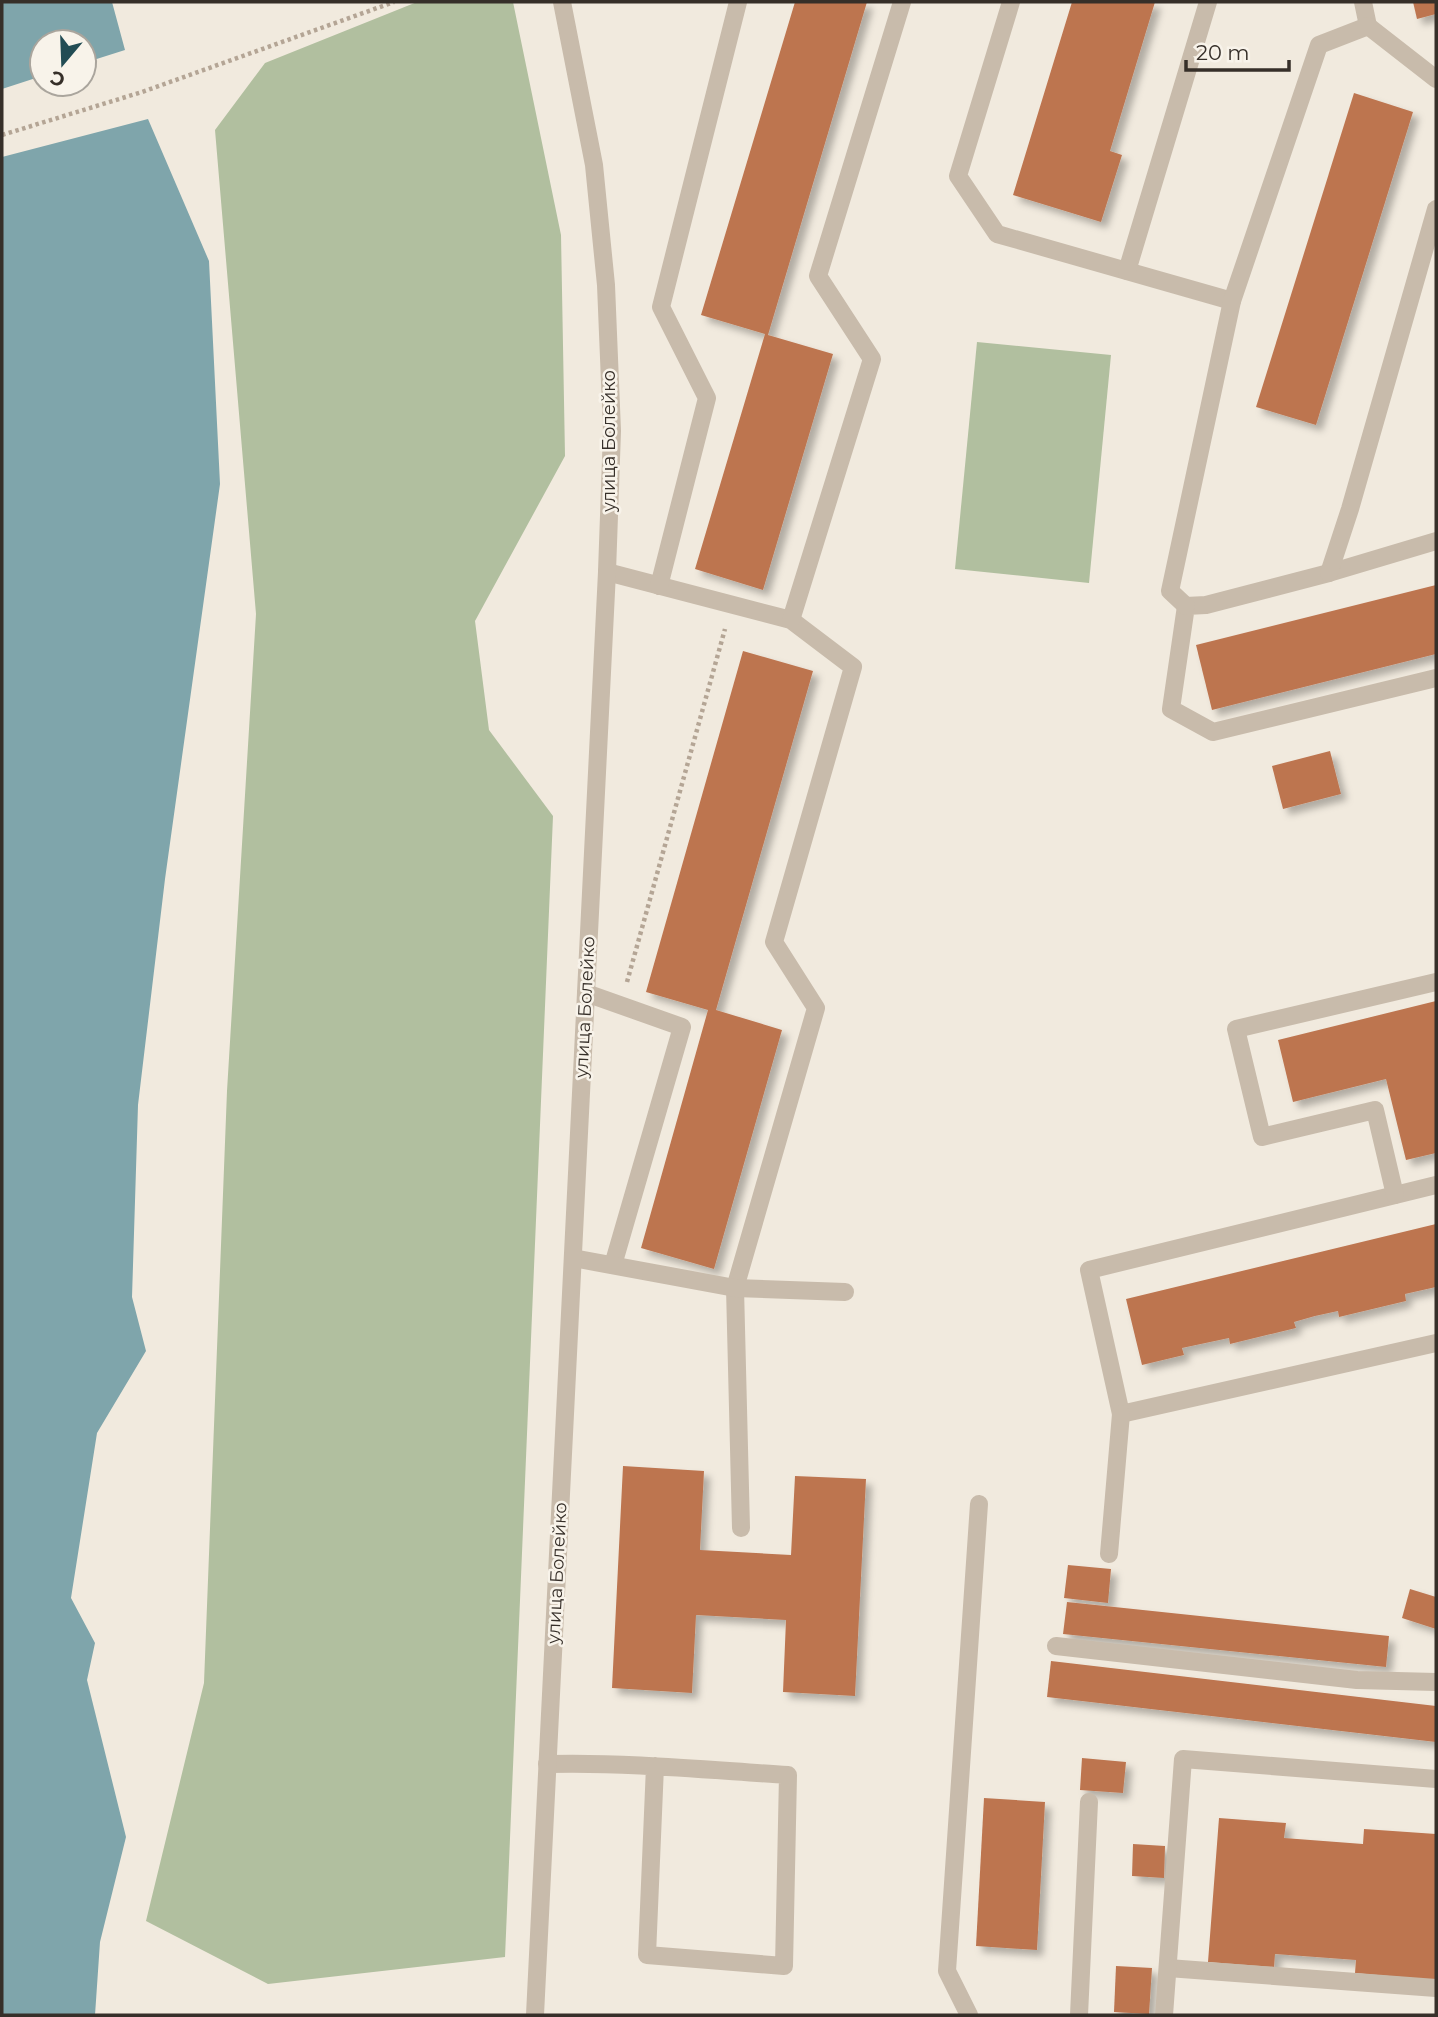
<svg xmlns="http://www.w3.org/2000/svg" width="1438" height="2017" font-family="Montserrat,sans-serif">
  <defs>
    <filter id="shadow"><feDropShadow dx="6" dy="6" stdDeviation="3.5" flood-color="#0004"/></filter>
  </defs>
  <rect width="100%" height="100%" fill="#f1eade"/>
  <g fill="#b1bf9f">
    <polygon points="417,2 513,2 561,235 565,456 475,621 489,730 553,816 505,1957 268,1984 146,1921 204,1683 227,1091 256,614 215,130 265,63"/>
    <polygon points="977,342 1111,355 1089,583 955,569"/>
  </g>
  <g fill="#7fa5ab">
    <polygon points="2,2 112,2 125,50 84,63 84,42 42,42 42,76 2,89"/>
    <polygon points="148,119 209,261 220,484 165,879 138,1105 132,1297 146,1351 97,1433 71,1598 95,1643 87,1680 126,1837 100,1942 95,2015 2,2015 2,157"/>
  </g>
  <g fill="#bd7550" filter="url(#shadow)">
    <polygon points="795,2 867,2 768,335 833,354 763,590 695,569 765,334 701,315"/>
    <polygon points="1072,2 1155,2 1110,151 1122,155 1101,222 1013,195"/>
    <polygon points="1413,2 1436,2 1436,14 1417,19"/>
    <polygon points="1354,93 1413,112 1316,425 1256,407"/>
    <polygon points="1436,585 1436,654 1212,710 1196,645"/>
    <polygon points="743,651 813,671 716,1010 782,1030 714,1269 641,1248 708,1010 646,992"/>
    <polygon points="1330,751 1341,794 1283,809 1272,766"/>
    <polygon points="1436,1001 1436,1153 1406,1160 1386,1079 1293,1102 1278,1040"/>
    <polygon points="1436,1224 1436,1287 1405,1294 1406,1301 1339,1317 1338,1311 1315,1316 1294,1322 1296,1328 1230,1344 1229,1338 1182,1348 1184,1355 1142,1365 1126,1299"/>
    <polygon points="623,1466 704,1471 700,1550 791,1555 795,1476 866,1479 855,1696 783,1692 786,1620 696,1615 692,1693 612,1688"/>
    <polygon points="1068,1565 1111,1569 1108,1603 1064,1598"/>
    <polygon points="1410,1589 1436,1597 1436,1629 1402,1618"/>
    <polygon points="1067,1602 1389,1636 1386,1667 1063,1634"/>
    <polygon points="1051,1661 1436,1706 1436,1742 1047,1697"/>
    <polygon points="1082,1758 1126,1762 1123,1793 1080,1790"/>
    <polygon points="984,1798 1045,1802 1037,1950 976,1946"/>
    <polygon points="1219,1818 1286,1823 1284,1838 1363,1844 1364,1829 1436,1834 1436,1980 1355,1973 1356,1960 1275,1954 1274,1967 1208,1962"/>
    <polygon points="1133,1844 1165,1846 1164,1878 1132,1876"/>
    <polygon points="1116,1966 1152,1968 1149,2014 1114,2012"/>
  </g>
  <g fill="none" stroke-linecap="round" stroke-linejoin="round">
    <g stroke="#b4a595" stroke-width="4.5" stroke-dasharray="3.5 3.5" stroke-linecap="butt">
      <polyline points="2,135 142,92 394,2"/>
      <polyline points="627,982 725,629"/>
    </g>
    <g stroke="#c8bbab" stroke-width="18">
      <polyline points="1011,2 958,176 997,234 1232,301"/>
      <polyline points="1363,2 1368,26"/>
      <polyline points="1127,271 1208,2"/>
      <polyline points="1436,541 1329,573 1206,605 1186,606 1171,709 1213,732 1436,678"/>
      <polyline points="607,572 791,620 853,667 774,942 816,1008 735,1288 741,1528"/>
      <polyline points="1329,573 1350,509 1436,209"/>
      <polyline points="659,586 707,398 661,307 738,2"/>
      <polyline points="1186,606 1170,591 1232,301 1319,45 1368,26 1436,79"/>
      <polyline points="791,620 872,359 818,276 902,2"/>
      <polyline points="586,993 682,1027 613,1265"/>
      <polyline points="1436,1185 1089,1270 1121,1414 1436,1343"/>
      <polyline points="1395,1195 1375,1110 1262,1137 1236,1029 1436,982"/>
      <polyline points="573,1258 735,1288 845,1292"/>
      <polyline points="1109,1554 1121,1414"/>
      <polyline points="1056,1646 1357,1680 1436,1682"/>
      <path d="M547,1764C628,1762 708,1770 788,1775L784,1966L647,1955L655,1766"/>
      <polyline points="1168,1968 1436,1988"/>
      <polyline points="969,2015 947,1971 979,1504"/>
      <polyline points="1079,2015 1089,1802"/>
      <polyline points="1164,2015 1183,1759 1436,1779"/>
    </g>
    <polyline stroke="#c8bbab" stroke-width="18" points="535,2015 607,572 612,431 606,285 594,165 562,2"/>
  </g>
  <g text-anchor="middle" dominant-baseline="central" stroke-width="5" stroke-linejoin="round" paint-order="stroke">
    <g font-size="18" fill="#362f29" stroke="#f8f3ea">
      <text transform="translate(609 441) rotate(-90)">улица Болейко</text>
      <text transform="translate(585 1007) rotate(-87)">улица Болейко</text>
      <text transform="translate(557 1573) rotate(-87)">улица Болейко</text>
    </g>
  </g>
  <rect width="1438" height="2017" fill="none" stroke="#362f29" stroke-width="7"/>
  <g transform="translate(63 63) rotate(199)"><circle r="33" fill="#f8f3ea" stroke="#aaa59d" stroke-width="2"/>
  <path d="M0-5L12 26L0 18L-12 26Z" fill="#224c54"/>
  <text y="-10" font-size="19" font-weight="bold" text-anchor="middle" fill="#362f29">С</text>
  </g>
  <path d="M1186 60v10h103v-10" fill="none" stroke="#362f29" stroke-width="3.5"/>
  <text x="1196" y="60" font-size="21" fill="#362f29" stroke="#f8f3ea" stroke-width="5" paint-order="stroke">20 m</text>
</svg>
